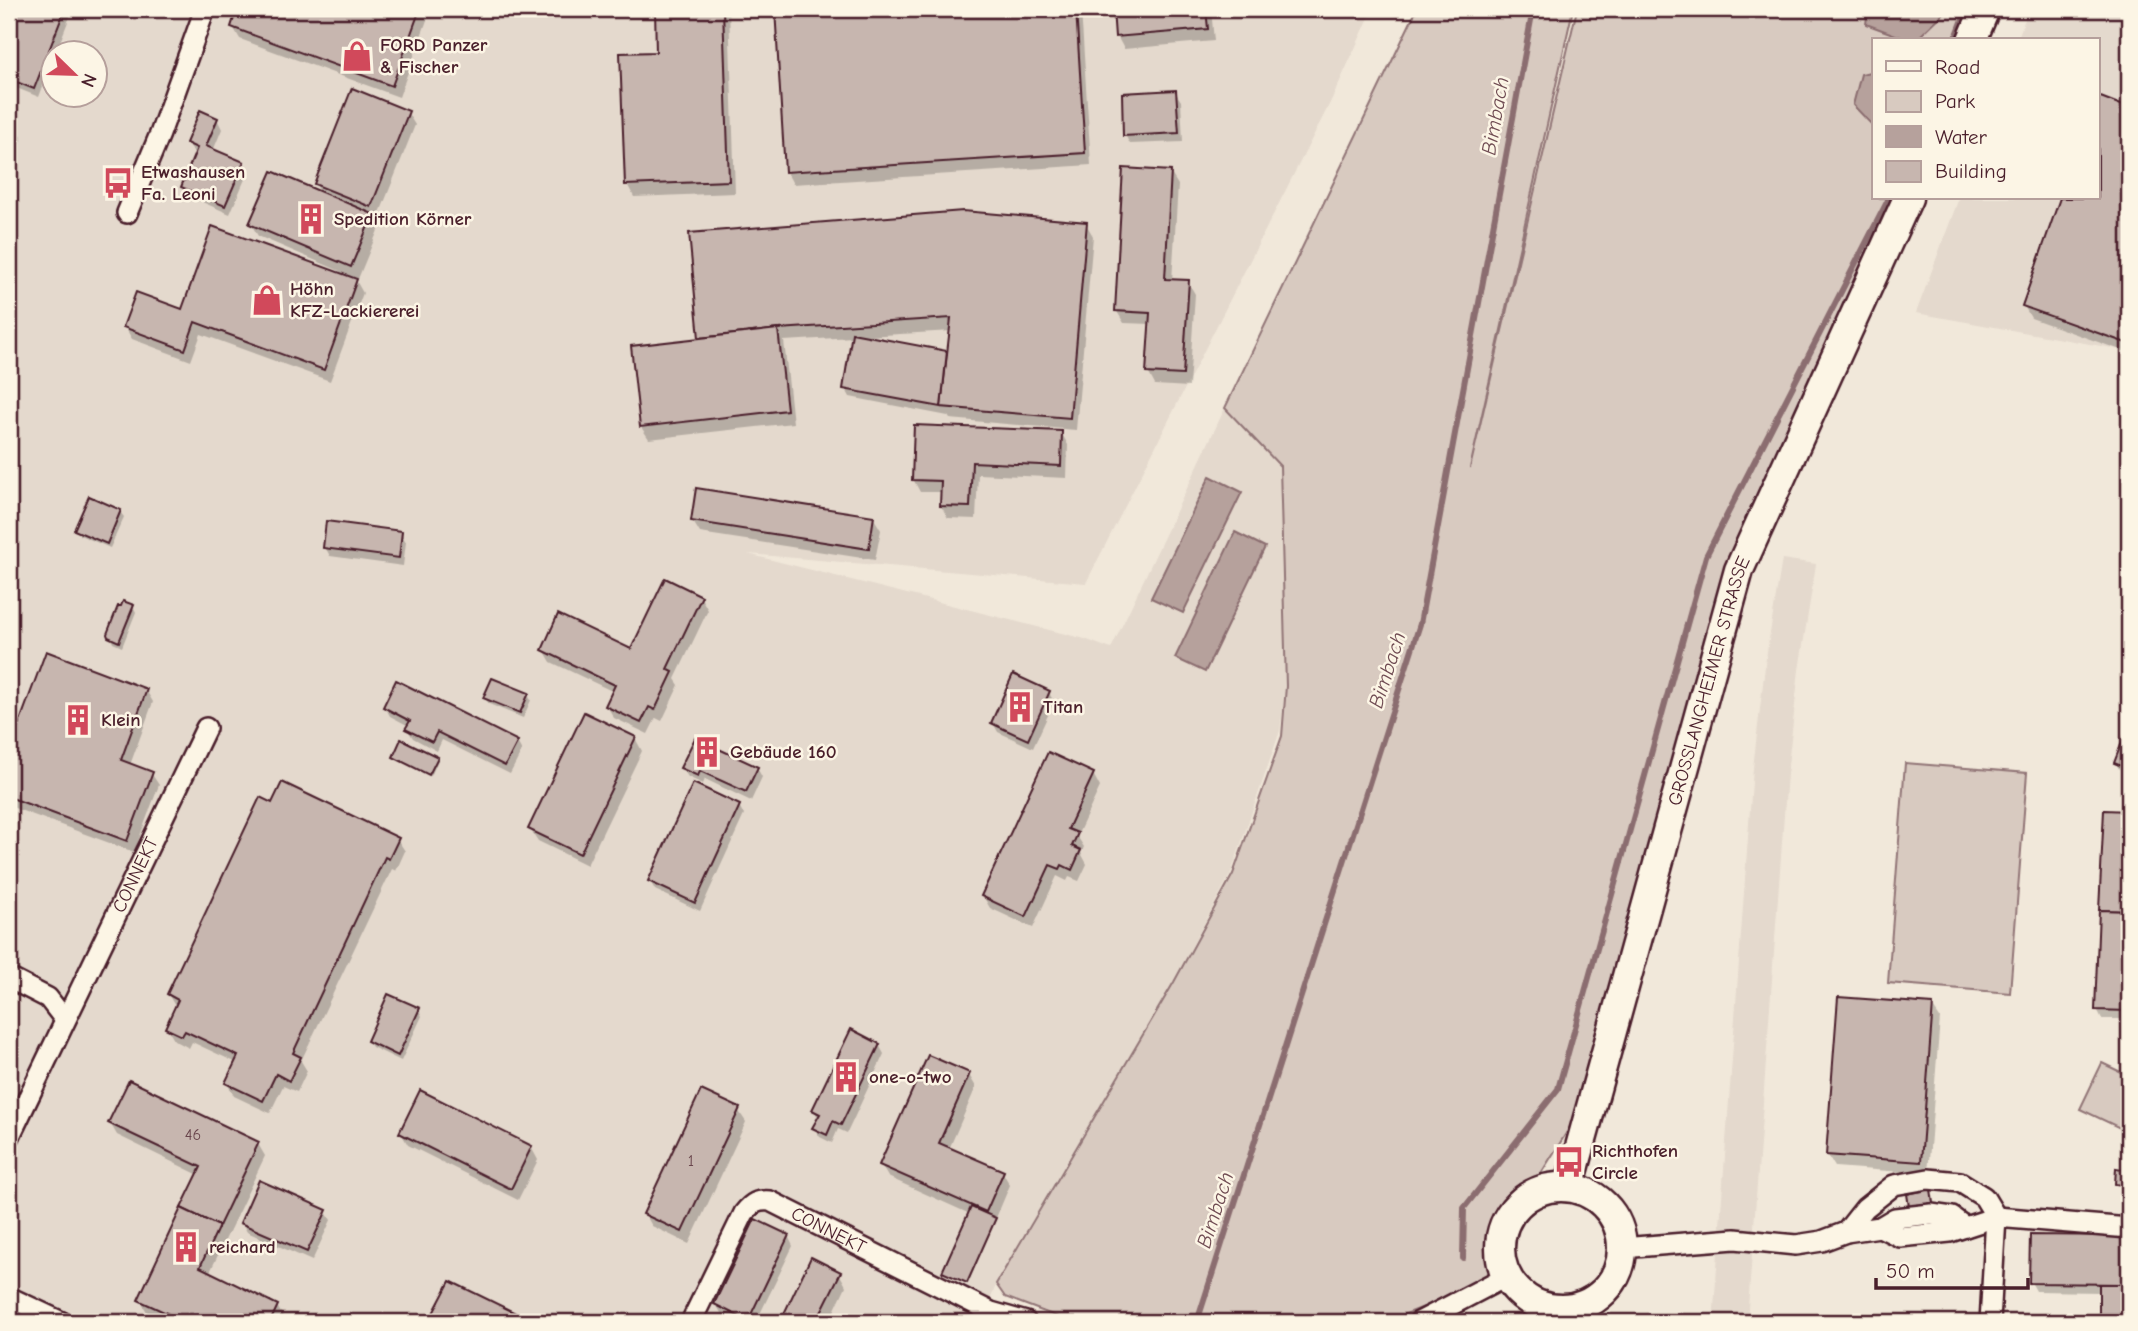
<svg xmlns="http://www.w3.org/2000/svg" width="2138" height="1331" font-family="'Comic Neue',sans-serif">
  <rect width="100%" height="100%" fill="#f1e8da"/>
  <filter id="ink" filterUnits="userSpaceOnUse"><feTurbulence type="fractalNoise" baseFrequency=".0143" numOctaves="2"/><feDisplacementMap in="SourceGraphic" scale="14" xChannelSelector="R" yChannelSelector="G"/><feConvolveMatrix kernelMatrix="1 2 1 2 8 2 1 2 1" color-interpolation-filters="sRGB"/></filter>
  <g filter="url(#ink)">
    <g fill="#e4d9cd" fill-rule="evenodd">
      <path d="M9,9H1373L1330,103L1086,583L748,554L1085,639L1111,649L1225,408L1281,468L1286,686L1280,731L1231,873L1170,988L996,1285L988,1306L971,1322H9ZM52,52H94V94H52Z"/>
      <polygon points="2029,9 2129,9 2129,351 1916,313 1959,198 2098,198 2098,40 2017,40"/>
      <polygon points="1782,559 1816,564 1799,670 1787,774 1747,1322 1713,1322 1753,768 1766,658"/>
    </g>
    <g fill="#d8cac0" stroke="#917476" stroke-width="2">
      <polygon points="1417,9 1573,9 1470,468 1577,9 1976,9 1964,40 1874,40 1874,198 1901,198 1732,565 1585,1103 1538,1178 1496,1216 1496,1279 1385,1322 1071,1322 1005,1297 996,1284 1174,982 1233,874 1282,736 1286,686 1280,466 1225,408"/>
      <polygon points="1905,763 2027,773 2010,993 1888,983"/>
      <polygon points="2102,1063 2129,1076 2129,1107 2120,1128 2080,1109"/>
    </g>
    <g fill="#b6a19c" stroke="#8b6d6f" stroke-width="2">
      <polygon points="1868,9 1946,9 1944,13 1916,40 1909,40 1866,24"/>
      <polygon points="1874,71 1874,127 1853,105 1861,74"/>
      <polygon points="1210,476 1242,492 1183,613 1151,598"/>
      <polygon points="1235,532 1265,547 1205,672 1175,658"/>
    </g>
    <g fill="#0003" fill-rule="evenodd">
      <polygon points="9,9 73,9 56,52 52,52 52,62 39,97 9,85"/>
      <polygon points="239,9 431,9 399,97 240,39 233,27"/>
      <polygon points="657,9 729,9 735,193 634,197 627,184 658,53"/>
      <polygon points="776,9 1081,9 1091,165 793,184 786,171"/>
      <polygon points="1115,9 1211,9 1214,41 1124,49 1117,36"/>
      <polygon points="1175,92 1181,101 1183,142 1130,144 1125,135"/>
      <polygon points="2098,98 2129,109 2129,353 2031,318 2024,306 2062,198 2098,198"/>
      <polygon points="407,112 415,125 378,218 373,216 379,228 358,279 354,277 363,293 330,381 201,334 191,361 132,339 125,327 339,274 340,271 258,236 251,224 321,194 316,184"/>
      <polygon points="217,119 222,129 213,151 242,163 248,172 230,214 188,196 183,187 197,153 193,152 188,143"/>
      <polygon points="9,125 16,128 22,137 9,171"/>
      <polygon points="1170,172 1178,185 1172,281 1188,282 1195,294 1189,387 1155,385 1148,372 1151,324 1124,323 1116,310"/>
      <path d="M1086,224L1093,236L1076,430L950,419L948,416L850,397L845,388L853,337L784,341L793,423L649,439L641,427L701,340L691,235ZM952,331L949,356L946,352L866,336Z"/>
      <polygon points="1061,432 1068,445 1067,478 978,474 976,519 948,518 941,506 942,492 920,492 913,479"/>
      <polygon points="120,512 124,517 110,548 80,535 76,529"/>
      <polygon points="873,517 881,530 875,560 700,533 692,520"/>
      <polygon points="401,533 406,542 403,566 330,556 325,547"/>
      <polygon points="701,598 708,610 675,679 679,685 662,721 656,718 648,734 614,718 607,706 614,692 551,662 544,650 632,652"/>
      <polygon points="133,606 136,612 122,647 113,643 109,634"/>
      <polygon points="47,654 146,690 153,702 130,765 151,773 159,785 134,852 9,806 9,756"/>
      <polygon points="1049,693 1054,702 1033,748 998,732 993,723"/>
      <polygon points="527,694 531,700 523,718 489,704 485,698"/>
      <polygon points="385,707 517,742 522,751 510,774 442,740 437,751 413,738 407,729 409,726 390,716"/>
      <polygon points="2129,729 2129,772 2119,769 2116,763"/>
      <polygon points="635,738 642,751 587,865 538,841 530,829"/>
      <polygon points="395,757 437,758 438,760 431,776"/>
      <polygon points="682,768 757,768 762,777 751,801 705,779 703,784 688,777"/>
      <polygon points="1093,774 1100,787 1077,836 1084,847 1081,853 1087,864 1079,881 1069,877 1067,881 1057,876 1033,928 990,908 983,896"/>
      <polygon points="272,805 397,839 405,851 396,871 392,869 301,1061 307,1071 297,1092 283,1086 270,1113 234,1096 227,1083 237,1063 192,1042 189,1048 174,1040 167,1028 176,1008 168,994"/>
      <polygon points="739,806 744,815 700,911 655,890 650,881"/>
      <polygon points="2105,812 2129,813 2129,1019 2102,1019 2097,1009"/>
      <polygon points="1932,1006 1940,1018 1928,1174 1835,1167 1827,1154"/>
      <polygon points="419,1010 422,1016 401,1061 372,1047 368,1041"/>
      <polygon points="879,1045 884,1054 847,1133 838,1129 832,1143 820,1137 814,1128 819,1119 814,1110"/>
      <polygon points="969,1075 976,1087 949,1149 1003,1173 1010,1185 968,1284 944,1272 970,1214 888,1177 881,1165"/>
      <polygon points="738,1110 746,1122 689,1244 652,1226 645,1214"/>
      <polygon points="110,1123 258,1144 265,1156 209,1274 277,1306 284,1318 283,1322 169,1322 147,1312 140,1300 199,1175 117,1135"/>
      <polygon points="401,1133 531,1147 538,1160 518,1200 408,1145"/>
      <polygon points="325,1211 331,1220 312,1261 247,1232 242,1223"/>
      <polygon points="788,1236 793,1246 756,1322 740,1322 721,1313 716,1304"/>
      <polygon points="2126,1238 2129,1244 2128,1322 2100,1322 2101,1292 2036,1291 2031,1282"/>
      <polygon points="812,1260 839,1273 846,1286 829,1322 782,1322"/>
      <polygon points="450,1283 530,1322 434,1322 432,1319"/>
    </g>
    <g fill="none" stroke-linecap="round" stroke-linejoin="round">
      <g stroke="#8b6d6f" stroke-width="6">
        <polyline points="1955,40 1967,9"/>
        <polyline points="1463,1258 1464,1208 1558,1089 1706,556 1889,198"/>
        <polyline points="1197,1322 1420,624 1533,9"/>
      </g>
    </g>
    <g fill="#c7b6af" stroke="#4a1f2b" stroke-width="2">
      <polygon points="9,9 65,9 34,89 9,79"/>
      <polygon points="237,9 420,9 392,86 231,27"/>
      <polygon points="655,9 723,9 729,181 625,185 620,53 656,52"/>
      <polygon points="775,9 1076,9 1085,153 785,172"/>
      <polygon points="1113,9 1206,9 1208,29 1115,37"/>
      <polygon points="352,88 409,111 371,207 314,184"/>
      <polygon points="1176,90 1179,133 1123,136 1122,93"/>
      <polygon points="2098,96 2129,108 2129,344 2022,306 2060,198 2098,198"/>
      <polygon points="200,110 218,118 206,146 244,162 225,206 181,187 197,148 186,143"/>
      <polygon points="9,123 18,127 9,150"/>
      <polygon points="1123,168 1171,171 1165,279 1189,280 1183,375 1146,373 1150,313 1115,311"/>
      <polygon points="272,171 373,214 351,267 249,224"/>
      <polygon points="963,211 1087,222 1070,418 941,407 951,318 778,329 699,338 689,233"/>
      <polygon points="212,226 357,279 324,370 195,322 185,350 123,327 136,292 182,309"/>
      <polygon points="778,329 787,410 640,427 631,346"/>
      <polygon points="852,333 947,351 941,407 843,389"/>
      <polygon points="914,425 1062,431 1061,466 972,462 970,507 940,506 941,481 912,480"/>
      <polygon points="696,488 874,516 869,549 691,521"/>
      <polygon points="89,496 121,510 107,544 74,530"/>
      <polygon points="326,521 402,531 399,558 323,548"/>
      <polygon points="665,578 702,596 667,669 673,672 655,710 649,707 641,723 605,706 615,685 542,650 558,614 631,649"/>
      <polygon points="123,601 134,605 119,642 108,637 107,634 118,606 121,606"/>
      <polygon points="46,651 147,689 121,760 153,772 127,841 9,797 9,751"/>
      <polygon points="1013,674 1050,691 1028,740 991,723"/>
      <polygon points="492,678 529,693 520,713 483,698"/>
      <polygon points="396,680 518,741 505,766 437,732 432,742 405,729 410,721 383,707"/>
      <polygon points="584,712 636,737 580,854 528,829"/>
      <polygon points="2129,724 2129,769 2114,763"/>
      <polygon points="695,738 758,767 746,792 700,771 698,776 680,768"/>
      <polygon points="401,739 438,757 429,775 393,757"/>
      <polygon points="1048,752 1094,773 1068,829 1078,833 1072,846 1081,850 1072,870 1062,865 1060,869 1050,865 1026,917 981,896"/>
      <polygon points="282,782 399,838 389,859 385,857 293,1053 301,1057 289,1081 276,1074 263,1101 225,1083 238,1056 185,1031 182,1036 165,1028 178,1000 167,994 260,797 272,803"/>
      <polygon points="693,783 740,805 695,903 648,881"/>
      <polygon points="2104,810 2129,811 2129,911 2099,910"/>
      <polygon points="2099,910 2129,911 2128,1011 2095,1010"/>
      <polygon points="388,994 420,1008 398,1056 367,1041"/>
      <polygon points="1838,997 1933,1004 1921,1162 1826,1155"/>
      <polygon points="851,1029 880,1044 841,1125 833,1121 827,1135 812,1128 820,1114 812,1110"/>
      <polygon points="928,1055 970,1073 939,1143 1004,1171 986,1212 879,1165"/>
      <polygon points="129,1080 259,1142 219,1226 181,1208 201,1167 108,1123"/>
      <polygon points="420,1090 532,1146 511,1189 399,1133"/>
      <polygon points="701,1090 740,1108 682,1232 643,1214"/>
      <polygon points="2116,1168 2129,1170 2129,1186 2115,1184"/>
      <polygon points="259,1180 327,1210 307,1252 240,1223"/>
      <polygon points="1931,1189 1933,1203 1909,1207 1907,1194"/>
      <polygon points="971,1207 996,1218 967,1283 942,1272"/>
      <polygon points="181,1208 219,1226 200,1267 278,1305 270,1322 186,1322 138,1300"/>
      <polygon points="755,1219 789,1235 748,1321 714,1304"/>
      <polygon points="2030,1235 2127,1236 2126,1284 2029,1283"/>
      <polygon points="811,1257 841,1272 816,1322 780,1322"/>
      <polygon points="450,1281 534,1322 436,1322 430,1319"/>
      <polygon points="2099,1284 2126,1284 2125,1322 2099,1322"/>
      <polygon points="916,1315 930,1322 912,1322"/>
    </g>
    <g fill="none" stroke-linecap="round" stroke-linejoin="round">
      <defs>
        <g id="minor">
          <polyline points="127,213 160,134 205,9"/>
          <polyline points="9,978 48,998 65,1020"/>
          <path id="s1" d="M9,1138L206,728"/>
          <polyline points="1880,1227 1900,1237 1950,1232 1996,1217 2129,1228"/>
          <polyline points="1846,1232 1865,1208 1894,1185 1928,1179 1960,1182 1984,1197 1996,1217 1990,1322"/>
          <polyline points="1622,1248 1735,1239 1796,1245 1822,1241 1846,1232 1880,1227 1895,1218 1931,1214 1952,1217 1965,1227"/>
          <polyline points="9,1297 62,1322"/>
          <path id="s2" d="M691,1322L744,1213C752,1203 757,1200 770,1201L991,1312L1026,1322"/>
          <polyline points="1419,1322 1507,1276"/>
        </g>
        <g id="secondary">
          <polyline points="1972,40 1985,9"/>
          <path id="s3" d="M1569,1187L1739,570L1908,198"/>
          <circle cx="1561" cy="1248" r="61"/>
        </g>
      </defs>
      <use href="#minor" stroke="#4a1f2b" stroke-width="24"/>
      <use href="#secondary" stroke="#4a1f2b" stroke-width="33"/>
      <use href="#minor" stroke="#fcf5e5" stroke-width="19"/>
      <use href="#secondary" stroke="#fcf5e5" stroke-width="28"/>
    </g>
  </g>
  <defs>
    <symbol id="shop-bare" viewBox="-9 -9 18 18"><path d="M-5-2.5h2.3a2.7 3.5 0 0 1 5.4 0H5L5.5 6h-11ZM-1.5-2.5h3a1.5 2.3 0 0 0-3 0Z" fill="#d1495b" stroke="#fcf5e5" stroke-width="2.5" paint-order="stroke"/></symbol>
    <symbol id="bus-bare" viewBox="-9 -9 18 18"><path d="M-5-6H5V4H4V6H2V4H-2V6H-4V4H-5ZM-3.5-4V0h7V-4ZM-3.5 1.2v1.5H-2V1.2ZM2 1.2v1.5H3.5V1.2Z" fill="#d1495b" stroke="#fcf5e5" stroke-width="2.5" paint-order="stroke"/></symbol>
    <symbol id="building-bare" viewBox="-9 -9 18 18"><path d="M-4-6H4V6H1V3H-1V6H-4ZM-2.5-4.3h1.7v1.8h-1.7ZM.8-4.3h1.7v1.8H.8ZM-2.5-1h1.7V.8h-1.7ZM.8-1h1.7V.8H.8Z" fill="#d1495b" stroke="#fcf5e5" stroke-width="2.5" paint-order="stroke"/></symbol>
  </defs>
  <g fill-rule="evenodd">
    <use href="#shop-bare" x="335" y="34" width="44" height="44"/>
    <use href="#bus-bare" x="96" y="161" width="44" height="44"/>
    <use href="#building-bare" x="289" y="197" width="44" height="44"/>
    <use href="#shop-bare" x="245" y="278" width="44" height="44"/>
    <use href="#building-bare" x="998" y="685" width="44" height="44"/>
    <use href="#building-bare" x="56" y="698" width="44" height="44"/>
    <use href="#building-bare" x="685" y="730" width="44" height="44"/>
    <use href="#building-bare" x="824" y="1055" width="44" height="44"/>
    <use href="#bus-bare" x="1547" y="1140" width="44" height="44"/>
    <use href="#building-bare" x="164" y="1225" width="44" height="44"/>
  </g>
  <g text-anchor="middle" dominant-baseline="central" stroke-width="5" stroke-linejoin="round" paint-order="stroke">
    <g font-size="16" fill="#69454c">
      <text x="193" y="1135">46</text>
      <text x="691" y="1161">1</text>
    </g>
    <g font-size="19" font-weight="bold" fill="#4a1f2b" stroke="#fcf5e5" text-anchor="start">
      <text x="380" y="45">FORD Panzer<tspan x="380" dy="22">&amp; Fischer</tspan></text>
      <text x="141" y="172">Etwashausen<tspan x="141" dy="22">Fa. Leoni</tspan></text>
      <text x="334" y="219">Spedition Körner</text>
      <text x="290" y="289">Höhn<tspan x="290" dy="22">KFZ-Lackiererei</tspan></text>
      <text x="1043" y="707">Titan</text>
      <text x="101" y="720">Klein</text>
      <text x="730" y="752">Gebäude 160</text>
      <text x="869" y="1077">one-o-two</text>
      <text x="1592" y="1151">Richthofen<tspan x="1592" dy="22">Circle</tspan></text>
      <text x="209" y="1247">reichard</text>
    </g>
    <g font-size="19" fill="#4a1f2b" stroke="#fcf5e5">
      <text stroke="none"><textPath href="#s3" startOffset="525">GROSSLANGHEIMER STRASSE</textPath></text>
      <text stroke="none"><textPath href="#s1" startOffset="292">CONNEKT</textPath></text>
      <text stroke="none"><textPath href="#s2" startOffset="217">CONNEKT</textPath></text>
    </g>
    <g font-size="21" font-style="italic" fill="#704c53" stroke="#fcf5e5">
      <text transform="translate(1495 116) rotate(-80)">Bimbach</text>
      <text transform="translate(1387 670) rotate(-72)">Bimbach</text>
      <text transform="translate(1215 1210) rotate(-72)">Bimbach</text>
    </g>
  </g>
  <rect width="2138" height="1331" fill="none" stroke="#fcf5e5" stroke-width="35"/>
  <rect x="18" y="18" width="2103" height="1296" fill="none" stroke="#4a1f2b" stroke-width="2.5" filter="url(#ink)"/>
  <rect x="1872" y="38" width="228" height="161" fill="#fcf5e5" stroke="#b59f9b" stroke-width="2"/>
  <rect x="1886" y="61" width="35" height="10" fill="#fcf5e5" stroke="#b59f9b" stroke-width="2"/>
  <text x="1935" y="74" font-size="21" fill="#4a1f2b">Road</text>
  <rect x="1886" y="91" width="35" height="21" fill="#d8cac0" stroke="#b59f9b" stroke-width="2"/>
  <text x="1935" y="108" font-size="21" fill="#4a1f2b">Park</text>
  <rect x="1886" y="126" width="35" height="21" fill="#b6a19c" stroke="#b59f9b" stroke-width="2"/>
  <text x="1935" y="144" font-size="21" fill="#4a1f2b">Water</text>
  <rect x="1886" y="161" width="35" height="21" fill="#c7b6af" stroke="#b59f9b" stroke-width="2"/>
  <text x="1935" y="178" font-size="21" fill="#4a1f2b">Building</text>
  <g transform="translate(74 74) rotate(113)"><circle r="33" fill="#fcf5e5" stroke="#b59f9b" stroke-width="2"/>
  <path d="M0-5L12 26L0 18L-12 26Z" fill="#d1495b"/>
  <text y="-10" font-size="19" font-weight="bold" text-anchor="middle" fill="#4a1f2b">N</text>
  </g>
  <path d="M1876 1278v10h152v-10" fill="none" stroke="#4a1f2b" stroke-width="3.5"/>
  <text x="1886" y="1278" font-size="21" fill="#4a1f2b" stroke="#fcf5e5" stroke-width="5" paint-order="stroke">50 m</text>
</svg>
